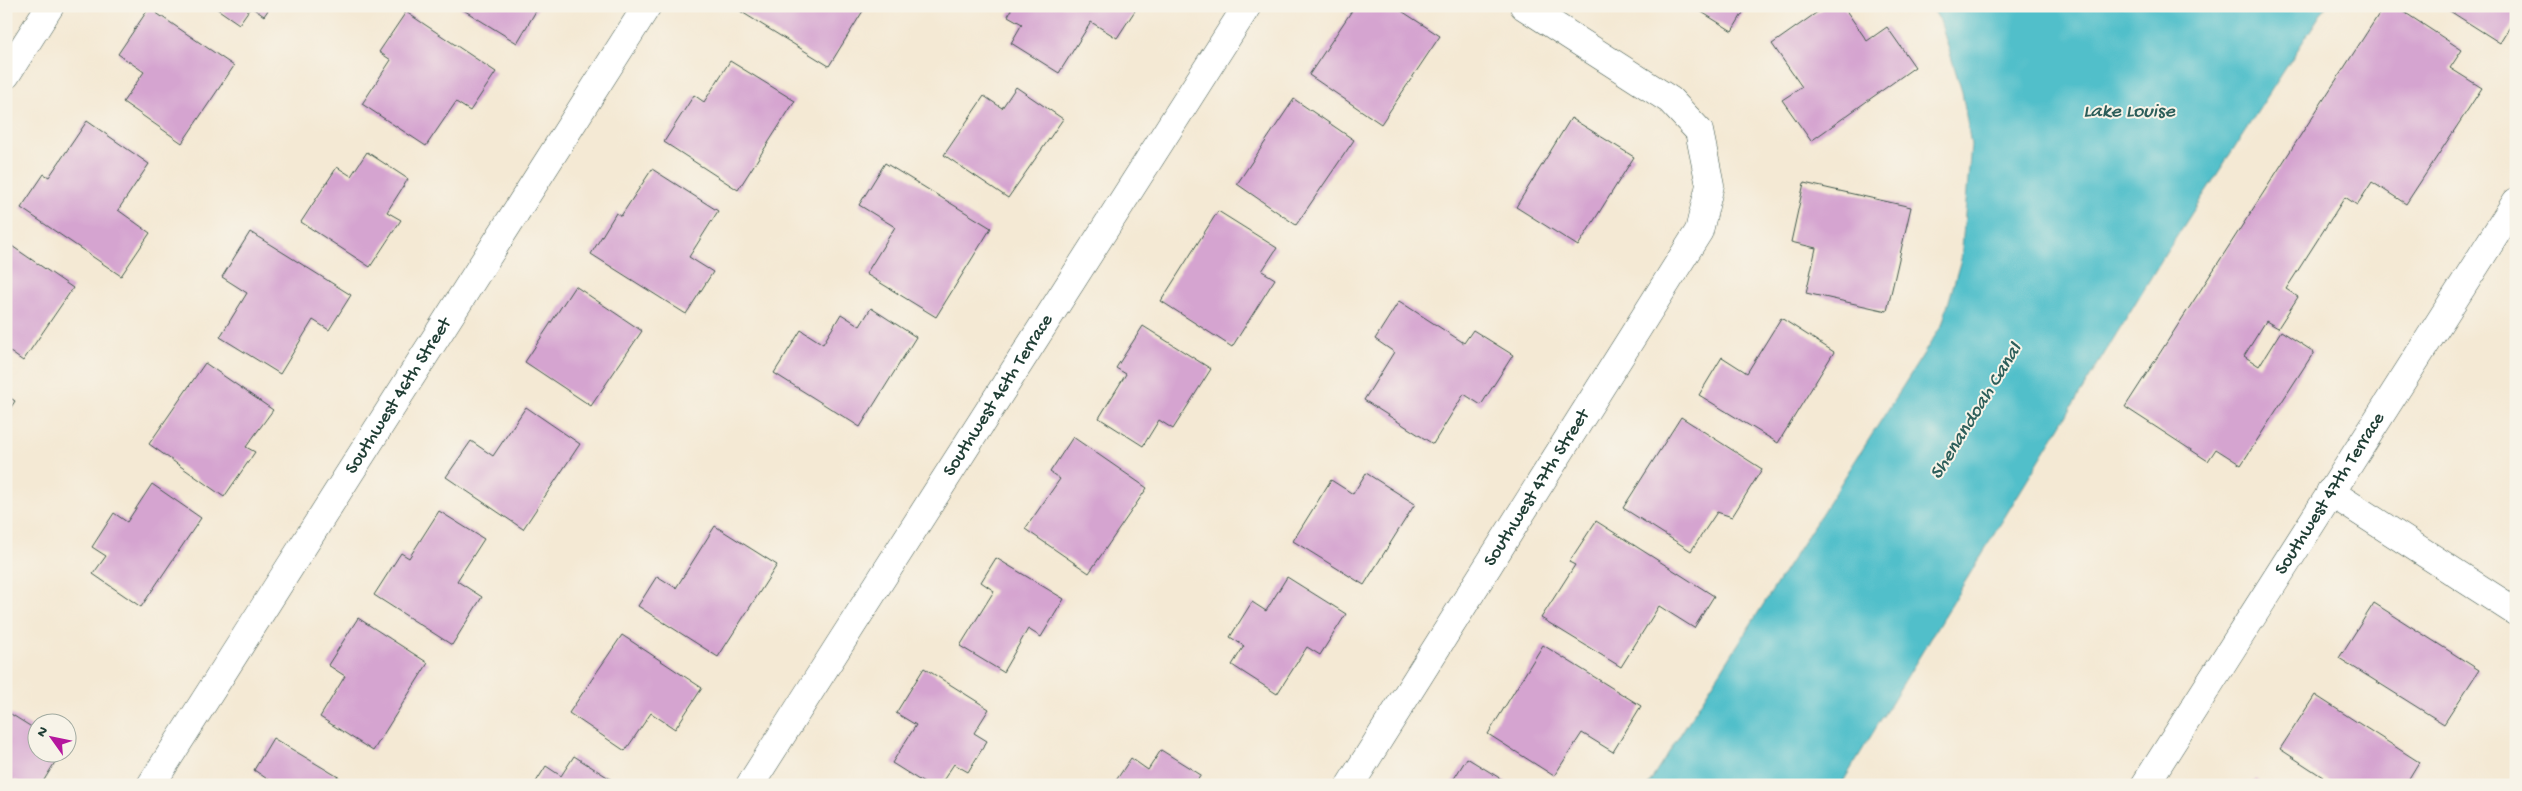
<svg xmlns="http://www.w3.org/2000/svg" width="2522" height="791" font-family="'Gochi Hand',sans-serif">
  <rect width="100%" height="100%" fill="#f7f3e8"/>
  <filter id="ink" filterUnits="userSpaceOnUse"><feTurbulence type="fractalNoise" baseFrequency=".02" numOctaves="2"/><feDisplacementMap in="SourceGraphic" scale="10" xChannelSelector="R" yChannelSelector="G"/><feConvolveMatrix kernelMatrix="1 2 1 2 8 2 1 2 1" color-interpolation-filters="sRGB"/></filter>
  <filter id="wash" filterUnits="userSpaceOnUse"><feTurbulence type="fractalNoise" baseFrequency=".0096" numOctaves="4" result="noise"/><feDisplacementMap in="SourceGraphic" scale="20" xChannelSelector="R" yChannelSelector="G"/><feGaussianBlur stdDeviation="1.12" result="paint"/><feColorMatrix in="noise" values="0 0 0 0 0 0 0 0 0 0 0 0 0 0 0 0 0 1.4 0 .05"/><feComposite in="paint" operator="in"/></filter>
  <g filter="url(#wash)">
    <rect width="100%" height="100%" fill="#f4e9d4"/>
    <polygon fill="#51bfca" stroke="#387e7f" points="1931,6 2326,6 2164,256 1841,785 1648,785 1942,325 1961,259 1971,145 1962,92 1940,21"/>
    <g id="blocks">
      <g fill="#d5a4d0">
        <polygon points="213,6 271,6 264,16 251,7 239,24"/>
        <polygon points="457,6 539,6 517,43"/>
        <polygon points="742,6 866,6 829,66 740,11"/>
        <polygon points="1013,6 1138,6 1117,38 1091,22 1059,73 1011,43 1022,24 1008,16"/>
        <polygon points="1355,6 1394,6 1440,36 1381,124 1309,75"/>
        <polygon points="1692,6 1747,6 1732,31"/>
        <polygon points="1826,6 1843,6 1867,41 1887,27 1915,67 1811,141 1782,100 1802,87 1772,44"/>
        <polygon points="2384,6 2395,6 2462,50 2450,68 2482,88 2406,204 2372,182 2357,205 2345,197 2286,289 2298,297 2278,328 2266,321 2244,356 2259,366 2281,331 2314,352 2241,465 2216,449 2208,461 2125,407"/>
        <polygon points="2442,6 2516,6 2516,17 2500,43"/>
        <polygon points="149,8 234,66 182,143 123,102 144,72 118,54"/>
        <polygon points="406,12 496,72 470,111 456,102 426,146 362,104 391,60 379,52"/>
        <polygon points="730,61 795,101 738,190 664,142 694,95 704,102"/>
        <polygon points="1016,87 1063,119 1008,198 944,155 984,96 1002,108"/>
        <polygon points="1294,99 1354,140 1296,225 1237,184"/>
        <polygon points="1571,118 1634,157 1578,246 1516,207"/>
        <polygon points="87,121 149,164 118,210 150,233 121,276 21,208 44,174 49,177"/>
        <polygon points="367,152 408,179 387,212 401,220 370,267 301,222 337,167 351,176"/>
        <polygon points="885,163 991,228 936,317 866,274 895,227 859,205"/>
        <polygon points="652,169 718,211 689,257 713,272 686,314 591,254 616,213 621,216"/>
        <polygon points="1804,183 1911,207 1887,311 1806,293 1816,248 1791,242"/>
        <polygon points="1218,211 1277,248 1262,271 1275,279 1232,347 1161,301"/>
        <polygon points="250,232 351,295 329,330 313,320 280,374 220,337 247,293 222,277"/>
        <polygon points="6,242 73,288 23,361 6,349"/>
        <polygon points="575,286 642,331 591,406 525,362"/>
        <polygon points="1399,301 1464,343 1473,330 1513,355 1481,405 1464,394 1433,444 1364,400 1394,352 1375,339"/>
        <polygon points="871,308 916,337 860,427 774,373 801,330 823,344 841,314 860,326"/>
        <polygon points="1781,318 1834,352 1778,443 1699,395 1722,357 1747,373"/>
        <polygon points="1143,326 1211,369 1173,429 1159,420 1143,446 1099,418 1126,374 1116,368"/>
        <polygon points="205,363 273,410 246,447 255,452 224,497 149,444"/>
        <polygon points="6,395 15,401 6,415"/>
        <polygon points="526,407 580,444 523,529 446,477 471,441 493,456"/>
        <polygon points="1681,417 1762,469 1732,517 1717,512 1691,551 1623,508"/>
        <polygon points="1073,437 1147,488 1089,573 1025,529 1060,479 1050,472"/>
        <polygon points="1366,473 1415,504 1364,585 1293,541 1331,480 1353,494"/>
        <polygon points="152,484 201,518 141,607 93,574 106,556 92,547 114,513 127,522"/>
        <polygon points="439,511 484,539 457,581 482,597 452,645 374,595 401,553 409,558"/>
        <polygon points="1596,521 1714,596 1694,628 1659,606 1621,667 1541,618 1575,565 1569,562"/>
        <polygon points="715,526 777,565 718,657 638,606 657,576 676,588"/>
        <polygon points="996,558 1064,599 1041,637 1028,629 1003,672 960,646 994,591 981,582"/>
        <polygon points="1287,577 1346,614 1320,655 1307,647 1277,694 1232,665 1244,646 1230,637 1252,602 1266,611"/>
        <polygon points="2374,603 2479,670 2444,724 2339,658"/>
        <polygon points="358,618 428,663 373,751 320,717 345,676 328,665"/>
        <polygon points="622,635 702,688 675,729 651,713 625,751 569,713"/>
        <polygon points="1543,645 1641,706 1613,752 1582,733 1554,776 1488,734"/>
        <polygon points="924,668 989,709 974,733 987,741 968,772 954,764 940,785 927,785 892,763 916,725 896,713"/>
        <polygon points="2315,695 2419,762 2405,785 2335,785 2280,749"/>
        <polygon points="6,711 38,731 38,754 60,754 41,785 23,785 15,780 12,785 6,785"/>
        <polygon points="273,738 340,778 336,785 276,785 254,770"/>
        <polygon points="1161,750 1201,775 1194,785 1113,785 1131,758 1148,770"/>
        <polygon points="574,756 620,785 534,785 546,766 561,776"/>
        <polygon points="1467,758 1511,785 1450,785"/>
        <polygon points="2256,779 2264,785 2252,785"/>
      </g>
    </g>
  </g>
  <g filter="url(#ink)">
    <use href="#blocks" fill-opacity="0" stroke="#3f574c" stroke-width="1"/>
    <g fill="none" stroke-linecap="round" stroke-linejoin="round">
      <defs>
        <g id="minor">
          <polyline points="6,75 50,6"/>
          <polyline points="2330,492 2516,612"/>
          <path id="s1" d="M151,785L647,6"/>
          <path id="s2" d="M750,785L1247,6"/>
          <path id="s3" d="M1350,785L1699,231L1710,185L1699,131L1670,100L1524,6"/>
          <path id="s4" d="M2145,785L2516,202"/>
        </g>
      </defs>
      <use href="#minor" stroke="#3f574c" stroke-width="29"/>
      <use href="#minor" stroke="#fff" stroke-width="28"/>
    </g>
  </g>
  <g text-anchor="middle" dominant-baseline="central" stroke-width="4" stroke-linejoin="round" paint-order="stroke">
    <g font-size="19" fill="#1f3d34" stroke="#f7f3e8">
      <text stroke="none"><textPath href="#s1" startOffset="461">Southwest 46th Street</textPath></text>
      <text stroke="none"><textPath href="#s2" startOffset="462">Southwest 46th Terrace</textPath></text>
      <text stroke="none"><textPath href="#s3" startOffset="351">Southwest 47th Street</textPath></text>
      <text stroke="none"><textPath href="#s4" startOffset="345">Southwest 47th Terrace</textPath></text>
    </g>
    <g font-size="20" font-style="italic" fill="#2c5e5a" stroke="#f7f3e8">
      <text x="2129" y="112">Lake Louise</text>
      <text transform="translate(1977 412) rotate(-58)">Shenandoah Canal</text>
    </g>
  </g>
  <rect width="2522" height="791" fill="none" stroke="#f7f3e8" stroke-width="25"/>
  <g transform="translate(52 738) rotate(303)"><circle r="24" fill="#f7f3e8" stroke="#a1aaa0"/>
  <path d="M0-4L9 19L0 12L-9 19Z" fill="#b5179e"/>
  <text y="-8" font-size="14" font-weight="bold" text-anchor="middle" fill="#1f3d34">N</text>
  </g>
</svg>
